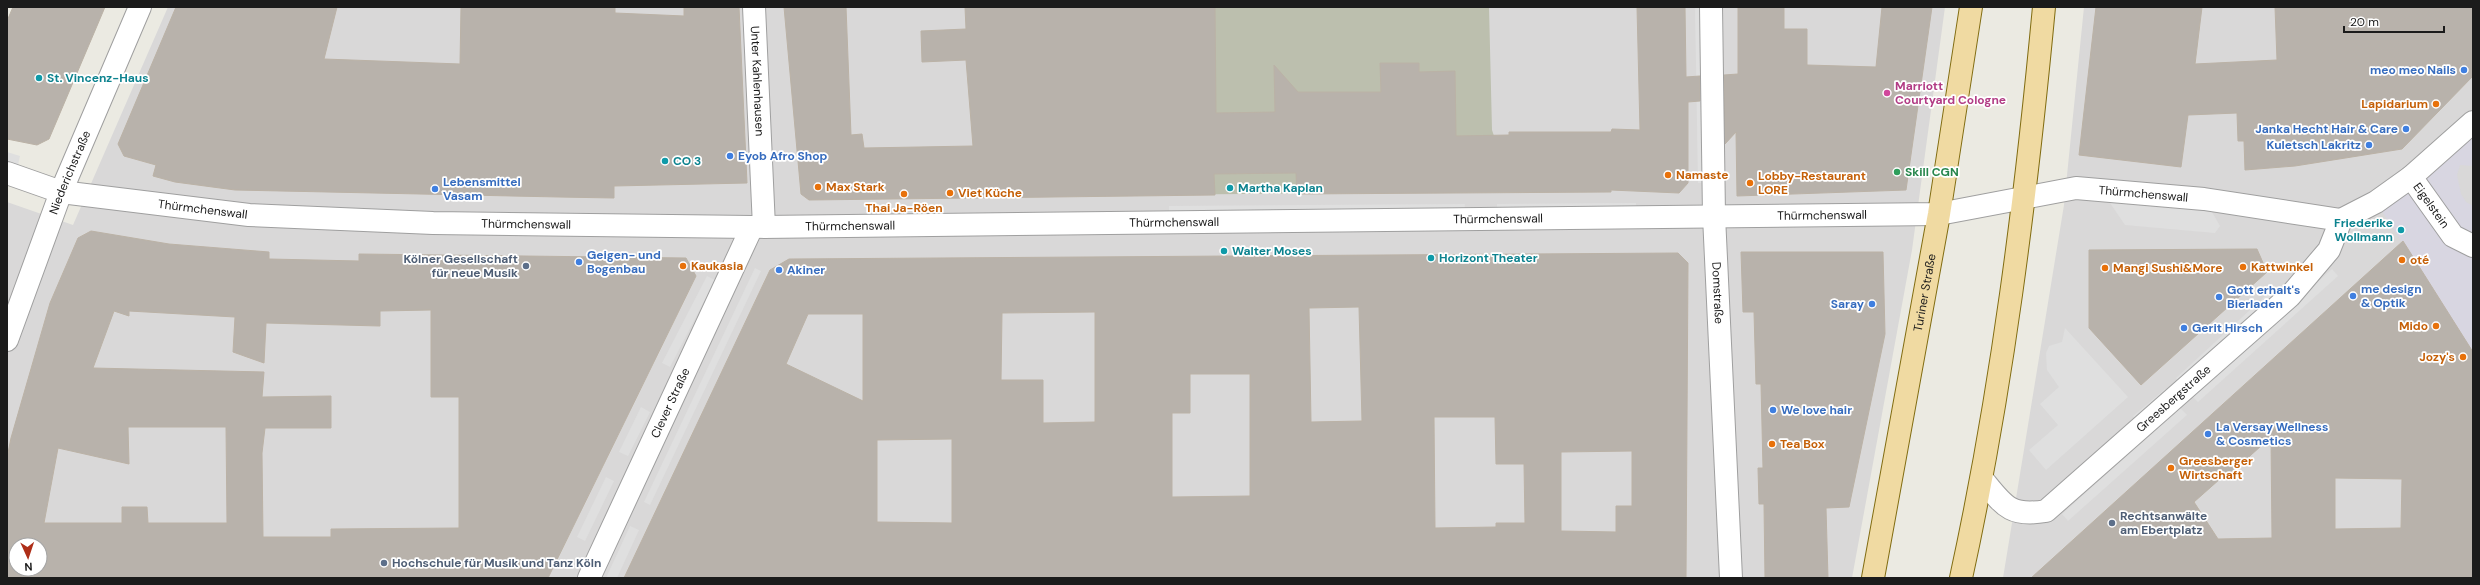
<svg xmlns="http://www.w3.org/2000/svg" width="2480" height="585" font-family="'DM Sans',sans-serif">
  <rect width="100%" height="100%" fill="#ebeae2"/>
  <g fill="#d9d8d8" fill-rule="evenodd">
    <path d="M168,7H1945L1912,250L1852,578H7V202L73,225ZM16,545H40V569H16Z"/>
    <polygon points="2084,7 2473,7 2473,578 2003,578 2064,205"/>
  </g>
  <polygon fill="#bcbfae" points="1123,7 1489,7 1492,130 1494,136 1370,193 1127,195"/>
  <g fill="#dfdfdf">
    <polygon points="1695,7 1705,7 1707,183 1698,183"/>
    <polygon points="7,152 20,156 18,165 7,162"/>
    <polygon points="2108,200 2212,212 2220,226 2215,233 2125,225"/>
    <polygon points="1636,203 1636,211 1497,213 1497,204"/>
    <polygon points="1465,204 1464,213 1169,215 1169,206"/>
    <polygon points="755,268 761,271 650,505 644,502"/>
    <polygon points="2332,269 2338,276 2198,402 2192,396"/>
    <polygon points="707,276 715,280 670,367 662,363"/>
    <polygon points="2276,286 2282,293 2182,384 2176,378"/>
    <polygon points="2065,328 2128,397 2046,470 2029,450 2058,425 2040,404 2059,387 2047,370 2046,353 2049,346 2062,342"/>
    <polygon points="2165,389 2170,395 2138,423 2133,416"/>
    <polygon points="641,407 650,412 628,456 619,452"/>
    <polygon points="2180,408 2187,415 2068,521 2062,514"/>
    <polygon points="606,477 614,481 585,541 577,537"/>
    <polygon points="630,526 639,530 617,578 606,578"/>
  </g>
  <polygon fill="#d8d6e1" points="2473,122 2473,166 2460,165 2457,175 2461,194 2466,202 2473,206 2473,352 2376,202"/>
  <g fill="#b8b2ab" stroke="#bbb2a6" fill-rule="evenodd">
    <polygon points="13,7 105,7 49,139 37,145 7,139 7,21"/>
    <polygon points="176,7 337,7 324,59 460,64 461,7 615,7 615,13 684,16 684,7 739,7 747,183 614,186 614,198 559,197 235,190 175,182 153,176 156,165 124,156 118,144"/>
    <polygon points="784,7 846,7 851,135 862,134 864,148 973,146 966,60 922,62 921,31 966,29 965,7 1215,7 1216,113 1275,112 1274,65 1298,92 1381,92 1380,63 1419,63 1419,72 1455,71 1456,136 1509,135 1509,132 1611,132 1612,129 1640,130 1637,7 1685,7 1686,77 1700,76 1700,101 1688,102 1688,183 1679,193 1611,190 1611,192 1297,194 1296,173 1214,174 1215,195 809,200 801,194"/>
    <polygon points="1738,7 1784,7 1784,29 1807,29 1807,65 1876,67 1882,7 1932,7 1906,190 1737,196 1736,132 1725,144 1724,75 1738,74"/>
    <polygon points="2096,7 2202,7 2195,64 2277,60 2275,7 2473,7 2473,76 2402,149 2295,166 2245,170 2244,141 2238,141 2237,113 2188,115 2181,167 2079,155"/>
    <path d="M91,231L169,244L269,252V259L359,261V254L686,258L696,276L548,578H7V458L11,438L50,303L78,238ZM431,310V397H459V528L331,529V537H263L262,453L265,428H331V396L262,397L264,372L93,368L114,311L129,316V311L235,317L233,352L264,363L266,323L380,326V311ZM128,427H226L227,523H148L147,507H122V523H44L58,448L129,464ZM16,545H40V569H16Z"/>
    <path d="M2403,241L2473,352V578H2031ZM2271,437L2272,538L2218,539L2194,502L2229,471L2231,473ZM2335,478L2402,479L2401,528L2335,529Z"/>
    <polygon points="2257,249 2267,272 2141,385 2089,328 2089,250"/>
    <polygon points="1741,252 1883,252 1885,334 1849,507 1826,508 1828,578 1765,578 1764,504 1759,504 1758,468 1763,468 1761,384 1756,384 1754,312 1743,312"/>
    <path d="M1678,253L1688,263L1686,578H624L770,270L789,259ZM1359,307L1362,421L1311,422L1309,308ZM1095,312V422L1043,423V380H1001L1002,313ZM808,314H863V401L786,364ZM1190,374H1250V496L1172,497V413H1190ZM1434,417H1495L1496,464H1524L1525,523H1496V527L1435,528ZM952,439V523L877,522V440ZM1632,451V506H1616V532L1561,531V452Z"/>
  </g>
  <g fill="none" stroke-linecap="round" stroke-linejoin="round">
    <defs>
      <g id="minor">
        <path id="s1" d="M754,7L764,227"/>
        <path id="s2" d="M1711,7L1714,216L1731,578"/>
        <path id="s3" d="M7,173L61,192L249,215L433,223L752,227L1939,214L2076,188L2204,199L2341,220"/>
        <path id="s4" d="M2411,177L2453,236L2473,246"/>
        <polyline points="2341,220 2376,202 2411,177 2473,122"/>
        <path id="s5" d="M7,340L61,192L140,7"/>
        <path id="s6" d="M1983,480C2004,506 2010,517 2046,511L2290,296L2329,250L2341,220"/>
        <path id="s7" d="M589,578L752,227"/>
      </g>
      <g id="major">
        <path id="s8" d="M1873,578L1939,214L1971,7"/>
        <path d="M1961,578C2002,390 2026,198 2044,7"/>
      </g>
    </defs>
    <use href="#minor" stroke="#9f9f9f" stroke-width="24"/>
    <use href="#major" stroke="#816c11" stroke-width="24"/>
    <use href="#minor" stroke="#fff" stroke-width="22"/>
    <use href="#major" stroke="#f0daa2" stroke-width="22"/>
  </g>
  <g fill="#3f7fe0" stroke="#fff" stroke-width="1.5">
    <circle cx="2464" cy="70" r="4"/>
    <circle cx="2406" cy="129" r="4"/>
    <circle cx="2369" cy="145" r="4"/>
    <circle cx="730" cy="156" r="4"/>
    <circle cx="435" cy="189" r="4"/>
    <circle cx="579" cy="262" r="4"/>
    <circle cx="779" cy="270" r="4"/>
    <circle cx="2353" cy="296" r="4"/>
    <circle cx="2219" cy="297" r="4"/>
    <circle cx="1872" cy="304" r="4"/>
    <circle cx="2184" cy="328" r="4"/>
    <circle cx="1773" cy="410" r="4"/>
    <circle cx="2208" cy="434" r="4"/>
  </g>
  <g fill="#0f9aa8" stroke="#fff" stroke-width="1.5">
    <circle cx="39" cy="78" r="4"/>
    <circle cx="665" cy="161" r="4"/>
    <circle cx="1230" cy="188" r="4"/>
    <circle cx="2401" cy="230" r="4"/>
    <circle cx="1224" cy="251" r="4"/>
    <circle cx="1431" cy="258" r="4"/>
  </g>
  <circle fill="#d1479c" stroke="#fff" stroke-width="1.5" cx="1887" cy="93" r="4"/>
  <g fill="#e8710a" stroke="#fff" stroke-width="1.5">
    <circle cx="2436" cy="104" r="4"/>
    <circle cx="1668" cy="175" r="4"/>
    <circle cx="1750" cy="183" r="4"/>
    <circle cx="818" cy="187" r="4"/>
    <circle cx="950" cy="193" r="4"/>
    <circle cx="904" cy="194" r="4"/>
    <circle cx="2402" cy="260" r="4"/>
    <circle cx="683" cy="266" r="4"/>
    <circle cx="2243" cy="267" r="4"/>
    <circle cx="2105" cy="268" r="4"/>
    <circle cx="2436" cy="326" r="4"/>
    <circle cx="2463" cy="357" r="4"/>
    <circle cx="1772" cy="444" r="4"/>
    <circle cx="2171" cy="468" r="4"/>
  </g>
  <circle fill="#2e9e5b" stroke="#fff" stroke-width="1.5" cx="1897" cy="172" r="4"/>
  <g fill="#5c6f8a" stroke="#fff" stroke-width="1.5">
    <circle cx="526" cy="266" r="4"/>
    <circle cx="2112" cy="523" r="4"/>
    <circle cx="384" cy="563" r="4"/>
  </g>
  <g text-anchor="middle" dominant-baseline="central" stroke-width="3.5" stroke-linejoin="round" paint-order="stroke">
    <g font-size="12" font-weight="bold" fill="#366cbe" stroke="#fff" text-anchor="start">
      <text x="2456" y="70" text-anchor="end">meo meo Nails</text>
      <text x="2398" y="129" text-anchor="end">Janka Hecht Hair &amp; Care</text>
      <text x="2361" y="145" text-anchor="end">Kuletsch Lakritz</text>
      <text x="738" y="156">Eyob Afro Shop</text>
      <text x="443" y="182">Lebensmittel<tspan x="443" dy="14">Vasam</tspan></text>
      <text x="587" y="255">Geigen- und<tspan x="587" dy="14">Bogenbau</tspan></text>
      <text x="787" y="270">Akiner</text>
      <text x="2361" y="289">me design<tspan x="2361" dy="14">&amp; Optik</tspan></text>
      <text x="2227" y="290">Gott erhalt's<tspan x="2227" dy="14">Bierladen</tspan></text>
      <text x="1864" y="304" text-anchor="end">Saray</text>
      <text x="2192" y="328">Gerit Hirsch</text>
      <text x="1781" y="410">We love hair</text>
      <text x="2216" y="427">La Versay Wellness<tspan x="2216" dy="14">&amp; Cosmetics</tspan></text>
    </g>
    <g font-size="12" font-weight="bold" fill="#0d838f" stroke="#fff" text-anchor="start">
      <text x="47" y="78">St. Vincenz-Haus</text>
      <text x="673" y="161">CO 3</text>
      <text x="1238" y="188">Martha Kaplan</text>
      <text x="2393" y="223" text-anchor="end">Friederike<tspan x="2393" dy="14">Wollmann</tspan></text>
      <text x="1232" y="251">Walter Moses</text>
      <text x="1439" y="258">Horizont Theater</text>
    </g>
    <g font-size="12" fill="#1b1b1b" stroke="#fff">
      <text stroke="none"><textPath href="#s1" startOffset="74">Unter Kahlenhausen</textPath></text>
      <text stroke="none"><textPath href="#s5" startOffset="179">Niederichstraße</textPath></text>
      <text stroke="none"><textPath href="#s3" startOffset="2144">Thürmchenswall</textPath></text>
      <text stroke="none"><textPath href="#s4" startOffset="35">Eigelstein</textPath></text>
      <text stroke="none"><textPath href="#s3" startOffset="200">Thürmchenswall</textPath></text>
      <text stroke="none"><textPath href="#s3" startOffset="1820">Thürmchenswall</textPath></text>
      <text stroke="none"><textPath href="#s3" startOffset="1496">Thürmchenswall</textPath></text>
      <text stroke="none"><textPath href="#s3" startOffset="1172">Thürmchenswall</textPath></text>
      <text stroke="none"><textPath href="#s3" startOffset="524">Thürmchenswall</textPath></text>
      <text stroke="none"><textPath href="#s3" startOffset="848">Thürmchenswall</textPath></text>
      <text stroke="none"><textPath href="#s2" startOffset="286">Domstraße</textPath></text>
      <text stroke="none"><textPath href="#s8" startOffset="290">Turiner Straße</textPath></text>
      <text stroke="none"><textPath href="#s6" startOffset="246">Greesbergstraße</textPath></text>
      <text stroke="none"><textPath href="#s7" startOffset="193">Clever Straße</textPath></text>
    </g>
    <g font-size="12" font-weight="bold" fill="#b23c85" stroke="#fff" text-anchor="start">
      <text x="1895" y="86">Marriott<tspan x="1895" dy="14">Courtyard Cologne</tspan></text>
    </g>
    <g font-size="12" font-weight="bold" fill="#c56008" stroke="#fff" text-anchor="start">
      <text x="2428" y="104" text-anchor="end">Lapidarium</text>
      <text x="1676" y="175">Namaste</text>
      <text x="1758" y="176">Lobby-Restaurant<tspan x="1758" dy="14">LORE</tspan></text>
      <text x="826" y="187">Max Stark</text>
      <text x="958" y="193">Viet Küche</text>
      <text x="904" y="208" text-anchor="middle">Thai Ja-Röen</text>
      <text x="2410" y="260">oté</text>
      <text x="691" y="266">Kaukasia</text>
      <text x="2251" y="267">Kattwinkel</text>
      <text x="2113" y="268">Mangi Sushi&amp;More</text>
      <text x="2428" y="326" text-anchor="end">Mido</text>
      <text x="2455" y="357" text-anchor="end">Jozy's</text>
      <text x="1780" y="444">Tea Box</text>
      <text x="2179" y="461">Greesberger<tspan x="2179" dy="14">Wirtschaft</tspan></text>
    </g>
    <g font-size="12" font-weight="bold" fill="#27864d" stroke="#fff" text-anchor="start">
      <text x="1905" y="172">Skill CGN</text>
    </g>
    <g font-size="12" font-weight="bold" fill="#4e5e75" stroke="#fff" text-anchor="start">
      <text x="518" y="259" text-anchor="end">Kölner Gesellschaft<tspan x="518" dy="14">für neue Musik</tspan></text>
      <text x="2120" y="516">Rechtsanwälte<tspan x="2120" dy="14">am Ebertplatz</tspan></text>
      <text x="392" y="563">Hochschule für Musik und Tanz Köln</text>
    </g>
  </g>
  <rect width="2480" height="585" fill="none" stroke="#1b1b1b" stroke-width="16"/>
  <g transform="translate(28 557) rotate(177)"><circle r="19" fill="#ffffff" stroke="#a4a4a4"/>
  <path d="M0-3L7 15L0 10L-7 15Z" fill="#ae2e18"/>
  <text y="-6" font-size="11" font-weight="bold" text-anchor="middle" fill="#1b1b1b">N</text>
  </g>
  <path d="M2344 26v6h100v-6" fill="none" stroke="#1b1b1b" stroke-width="2"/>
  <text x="2350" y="26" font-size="12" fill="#1b1b1b" stroke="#ffffff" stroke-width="3" paint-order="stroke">20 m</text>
</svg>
